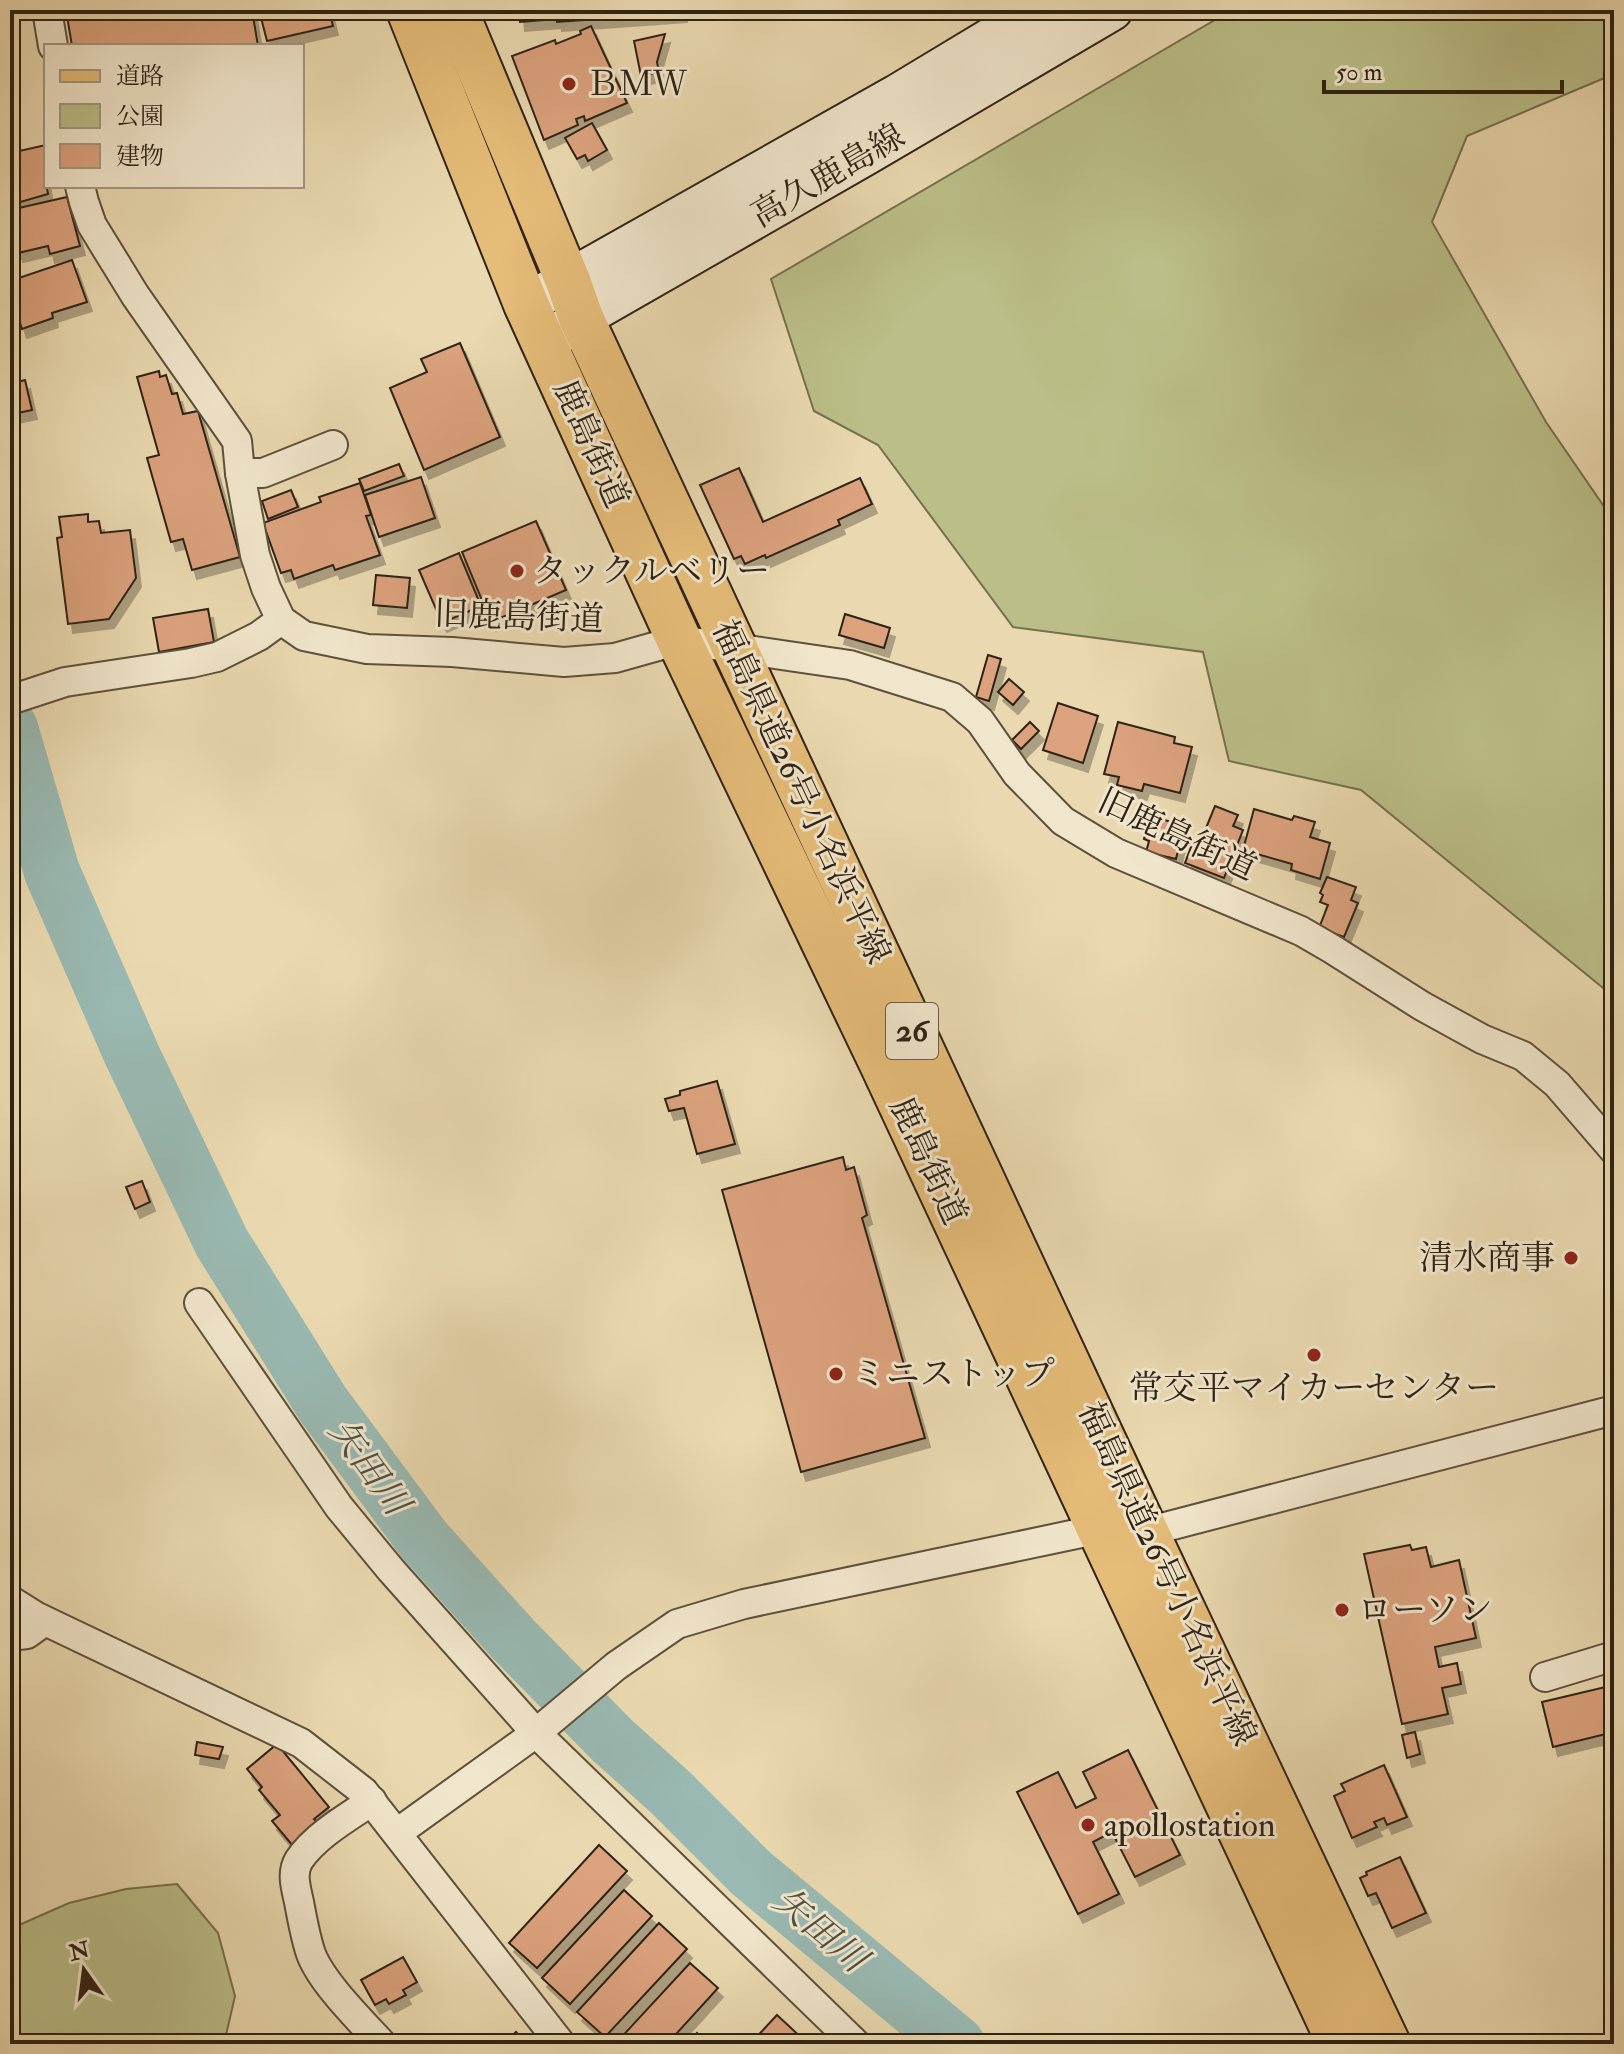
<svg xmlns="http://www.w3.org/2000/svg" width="1624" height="2054" font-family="'IM FELL Double Pica','Noto Serif JP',serif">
  <defs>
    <filter id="shadow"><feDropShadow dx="5" dy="9" stdDeviation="0" flood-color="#0004"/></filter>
  </defs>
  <rect width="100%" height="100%" fill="#ead9b0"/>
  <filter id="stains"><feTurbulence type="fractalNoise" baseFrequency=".0025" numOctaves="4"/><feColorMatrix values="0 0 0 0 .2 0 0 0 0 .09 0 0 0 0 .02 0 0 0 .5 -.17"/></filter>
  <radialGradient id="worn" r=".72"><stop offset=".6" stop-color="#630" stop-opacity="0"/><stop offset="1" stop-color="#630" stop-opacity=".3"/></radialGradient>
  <g fill="#bbbe88" stroke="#75704e" stroke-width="2">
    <polygon points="1232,10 1614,10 1614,74 1467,136 1432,222 1546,422 1614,521 1614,997 1361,790 1229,761 1203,652 1013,627 878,445 814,411 771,279"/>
    <polygon points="177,1884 218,1933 235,1996 224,2044 10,2044 10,1929 69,1903 126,1889"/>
  </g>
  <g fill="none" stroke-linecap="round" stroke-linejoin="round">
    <polyline stroke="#99b9b2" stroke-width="56" points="10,728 52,872 132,1055 222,1243 322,1403 423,1539 512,1638 612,1740 670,1792 751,1873 957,2044"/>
  </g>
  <g fill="#dba27d" stroke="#2f2214" stroke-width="2" filter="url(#shadow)">
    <polygon points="66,10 252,10 258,46 72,46"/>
    <polygon points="259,10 329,10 333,26 267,41"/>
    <polygon points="519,10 682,10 682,13 557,22 557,19 520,22"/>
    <polygon points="591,26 627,103 585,121 584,116 576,119 578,125 544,140 512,56 555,40 556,44 581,34 580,31"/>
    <polygon points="665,34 657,62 659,72 641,76 634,41"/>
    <polygon points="592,123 607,150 588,161 585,155 577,159 565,138"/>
    <polygon points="46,145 46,183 48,194 10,205 10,153"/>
    <polygon points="67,197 80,246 50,254 48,246 18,253 10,224 10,210"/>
    <polygon points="72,260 87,302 52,313 53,318 22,329 10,293 10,281"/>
    <polygon points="460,343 500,437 424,470 390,388 427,372 421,359"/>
    <polygon points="159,371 160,377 166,375 172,394 177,393 183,414 198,411 240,557 192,570 183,539 171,542 147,458 159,455 137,377"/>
    <polygon points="25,380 32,410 13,414 10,402 10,384"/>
    <polygon points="399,464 404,476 364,491 359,479"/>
    <polygon points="739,468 763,522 860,478 872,504 838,520 840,525 766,558 765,555 745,564 741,556 734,559 700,485"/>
    <polygon points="421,477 435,518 379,537 365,495"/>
    <polygon points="360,483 371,515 366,516 380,555 335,570 333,565 294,579 291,570 281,573 263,523 321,502 319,497"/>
    <polygon points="291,490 298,507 268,519 262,501"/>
    <polygon points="88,514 88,522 99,521 101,533 130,530 136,578 109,619 68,624 57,538 62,537 59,517"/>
    <polygon points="536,521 566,590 491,622 462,552"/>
    <polygon points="459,553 481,606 442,623 419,570"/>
    <polygon points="376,575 410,578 407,608 373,605"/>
    <polygon points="208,609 214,642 159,652 153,618"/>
    <polygon points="845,614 890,628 884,648 839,635"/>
    <polygon points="988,655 1001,659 989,701 976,697"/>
    <polygon points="1009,679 1024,692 1013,705 998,692"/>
    <polygon points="1058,703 1098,716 1083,763 1043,750"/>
    <polygon points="1030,722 1039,731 1021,749 1012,740"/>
    <polygon points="1118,722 1175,737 1174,743 1192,747 1180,793 1144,784 1142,791 1117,785 1119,777 1104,774"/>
    <polygon points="1215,806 1238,815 1233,826 1243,830 1224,878 1185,863 1193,842 1199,845"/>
    <polygon points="1254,809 1292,820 1294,816 1315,822 1310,837 1330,843 1320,879 1291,870 1292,864 1243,850"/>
    <polygon points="1156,818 1184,825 1176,859 1146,852 1149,841 1144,839 1147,828 1154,829"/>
    <polygon points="1327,877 1356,887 1351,900 1358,903 1344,937 1319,928 1328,905 1320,902 1323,895 1320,893"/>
    <polygon points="717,1081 735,1144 697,1154 684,1108 669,1111 665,1099 680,1095 680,1091"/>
    <polygon points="843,1157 846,1170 854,1167 867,1215 862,1218 925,1438 801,1472 722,1190"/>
    <polygon points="142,1181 150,1202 135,1209 126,1187"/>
    <polygon points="1410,1545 1412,1550 1426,1547 1431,1567 1459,1560 1476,1638 1435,1647 1439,1667 1457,1663 1461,1684 1442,1688 1448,1714 1402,1724 1364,1554"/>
    <polygon points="1614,1586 1614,1626 1604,1589"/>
    <polygon points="1614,1685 1614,1732 1553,1747 1542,1702"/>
    <polygon points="1415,1732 1420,1754 1407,1758 1402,1735"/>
    <polygon points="197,1742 223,1747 219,1759 195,1755"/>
    <polygon points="277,1744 329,1807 314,1819 319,1824 293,1846 272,1821 280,1815 259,1790 262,1787 247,1769"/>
    <polygon points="1128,1750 1180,1855 1135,1877 1112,1832 1093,1842 1119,1894 1078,1914 1017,1792 1058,1772 1076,1808 1096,1798 1083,1772"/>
    <polygon points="1384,1765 1407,1817 1387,1825 1384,1818 1374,1822 1377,1827 1352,1838 1334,1796 1345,1791 1341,1784"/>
    <polygon points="599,1845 627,1871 537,1968 509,1943"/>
    <polygon points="1400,1857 1426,1913 1392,1928 1376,1893 1368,1896 1360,1878 1367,1875 1366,1872"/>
    <polygon points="624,1890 652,1916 570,2004 542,1978"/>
    <polygon points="659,1923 687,1949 605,2037 577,2012"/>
    <polygon points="403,1957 417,1982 403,1990 406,1995 389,2004 386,1999 375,2005 361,1980"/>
    <polygon points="690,1963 718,1988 667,2044 615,2044"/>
    <polygon points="777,2015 805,2041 802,2044 750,2044"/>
    <polygon points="516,2032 526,2043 503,2044"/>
    <polygon points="697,2033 710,2044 687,2044"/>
  </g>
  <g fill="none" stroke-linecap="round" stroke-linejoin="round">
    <defs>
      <g id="street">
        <polyline points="47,10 53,46"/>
        <polyline points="80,186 84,202 92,225 135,295 237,441 240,473 255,555 266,588 281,620 304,636 367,649 452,652 564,662 615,658 679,640 850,665 952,697 980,721 1017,774 1063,821 1116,853 1301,931 1332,949 1422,1006 1482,1039 1523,1056 1557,1084 1614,1150"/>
        <polyline points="240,473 263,473 333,445"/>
        <polyline points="10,700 65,682 191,663 217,657 259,636 281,620"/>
        <polyline points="199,1303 339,1507 391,1570 536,1733 856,2044"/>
        <polyline points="1146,1532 1614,1410"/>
        <polyline points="10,1600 37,1617 301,1743 364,1792 561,2044"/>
        <polyline points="10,1636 27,1634 45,1621"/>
        <polyline points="1545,1677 1614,1656"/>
        <path d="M372,1801C348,1817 315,1836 299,1860C291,1873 296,1888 299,1902C302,1918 305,1935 310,1951C319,1980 361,2021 382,2044"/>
        <polyline points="397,1833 536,1733 616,1666 677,1624 744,1604 1100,1529"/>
      </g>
      <g id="secondary">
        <polyline points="526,304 897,95 1038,10"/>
        <polyline points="545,343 581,318 867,154 1112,10"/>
      </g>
      <g id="primary">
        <polyline points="409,10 526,304 679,640 883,1066 1340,2044"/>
        <polyline points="455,10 568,281 581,318 1146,1532 1388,2044"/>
      </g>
    </defs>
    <use href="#street" stroke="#5e503b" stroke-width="32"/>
    <use href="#secondary" stroke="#2f2214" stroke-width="44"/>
    <use href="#primary" stroke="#2f2214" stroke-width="48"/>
    <use href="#street" stroke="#f1e6cc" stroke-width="28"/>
    <use href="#secondary" stroke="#f1e6cc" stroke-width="40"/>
    <use href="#primary" stroke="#e5bc78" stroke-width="44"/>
  </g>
  <g fill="#8f2418" stroke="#f1e6cc" stroke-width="3">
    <circle cx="569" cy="84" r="8"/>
    <circle cx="517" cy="571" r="8"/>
    <circle cx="1571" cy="1258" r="8"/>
    <circle cx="1314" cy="1355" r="8"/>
    <circle cx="836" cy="1374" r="8"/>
    <circle cx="1342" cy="1610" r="8"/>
    <circle cx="1088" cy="1825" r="8"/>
  </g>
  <g text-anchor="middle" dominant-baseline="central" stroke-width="6" stroke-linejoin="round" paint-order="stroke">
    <rect fill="#f1e6cc" stroke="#695d4b" stroke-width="2" x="886" y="1003" width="52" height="56" rx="6"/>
    <g font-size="32" font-weight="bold" fill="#2f2214">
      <text x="912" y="1031">26</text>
    </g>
    <g font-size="34" fill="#2f2214" stroke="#f1e6cc" text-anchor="start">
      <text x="585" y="84">ＢＭＷ</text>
      <text x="533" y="571">タックルベリー</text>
      <text x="1555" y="1258" text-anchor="end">清水商事</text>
      <text x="852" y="1374">ミニストップ</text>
      <text x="1314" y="1388" text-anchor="middle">常交平マイカーセンター</text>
      <text x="1358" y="1610">ローソン</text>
      <text x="1104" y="1825">apollostation</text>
    </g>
    <g font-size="34" fill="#2f2214" stroke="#f1e6cc">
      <text transform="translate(828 176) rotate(-30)">高久鹿島線</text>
      <text transform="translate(591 444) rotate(66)">鹿島街道</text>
      <text transform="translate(519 617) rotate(2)">旧鹿島街道</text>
      <text transform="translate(801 792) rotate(65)">福島県道26号小名浜平線</text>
      <text transform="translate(1177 835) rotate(25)">旧鹿島街道</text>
      <text transform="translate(928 1161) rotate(65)">鹿島街道</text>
      <text transform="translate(1167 1574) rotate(65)">福島県道26号小名浜平線</text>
    </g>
    <g font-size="36" font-style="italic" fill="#4f4f43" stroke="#f1e6cc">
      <text transform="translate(369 1467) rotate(54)">矢田川</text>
      <text transform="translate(820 1930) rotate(40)">矢田川</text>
    </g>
  </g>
  <rect width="1624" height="2054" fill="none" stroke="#ead9b0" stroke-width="40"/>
  <rect x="12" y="12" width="1600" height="2030" fill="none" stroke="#2f2214" stroke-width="4"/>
  <rect x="20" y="20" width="1584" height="2014" fill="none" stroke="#2f2214" stroke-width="2"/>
  <rect x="44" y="44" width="260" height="144" fill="#f1e6cc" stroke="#a39882" stroke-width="2"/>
  <rect x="60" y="70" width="40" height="12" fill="#e5bc78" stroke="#a39882" stroke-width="2"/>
  <text x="116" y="84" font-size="24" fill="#2f2214">道路</text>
  <rect x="60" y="104" width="40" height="24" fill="#bbbe88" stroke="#a39882" stroke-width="2"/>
  <text x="116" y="124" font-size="24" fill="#2f2214">公園</text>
  <rect x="60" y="144" width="40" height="24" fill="#dba27d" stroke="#a39882" stroke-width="2"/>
  <text x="116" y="164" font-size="24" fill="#2f2214">建物</text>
  <g transform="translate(84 1970) rotate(346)" stroke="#f1e6cc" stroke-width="6" paint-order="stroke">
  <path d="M0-6L14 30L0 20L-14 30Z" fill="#2f2214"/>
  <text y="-12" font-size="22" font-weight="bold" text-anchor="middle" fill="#2f2214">N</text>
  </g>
  <path d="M1324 80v12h238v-12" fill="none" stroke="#2f2214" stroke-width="4"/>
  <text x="1336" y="80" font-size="24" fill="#2f2214" stroke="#f1e6cc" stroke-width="6" paint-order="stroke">50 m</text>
  <rect width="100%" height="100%" filter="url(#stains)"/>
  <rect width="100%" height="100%" fill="url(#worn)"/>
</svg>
